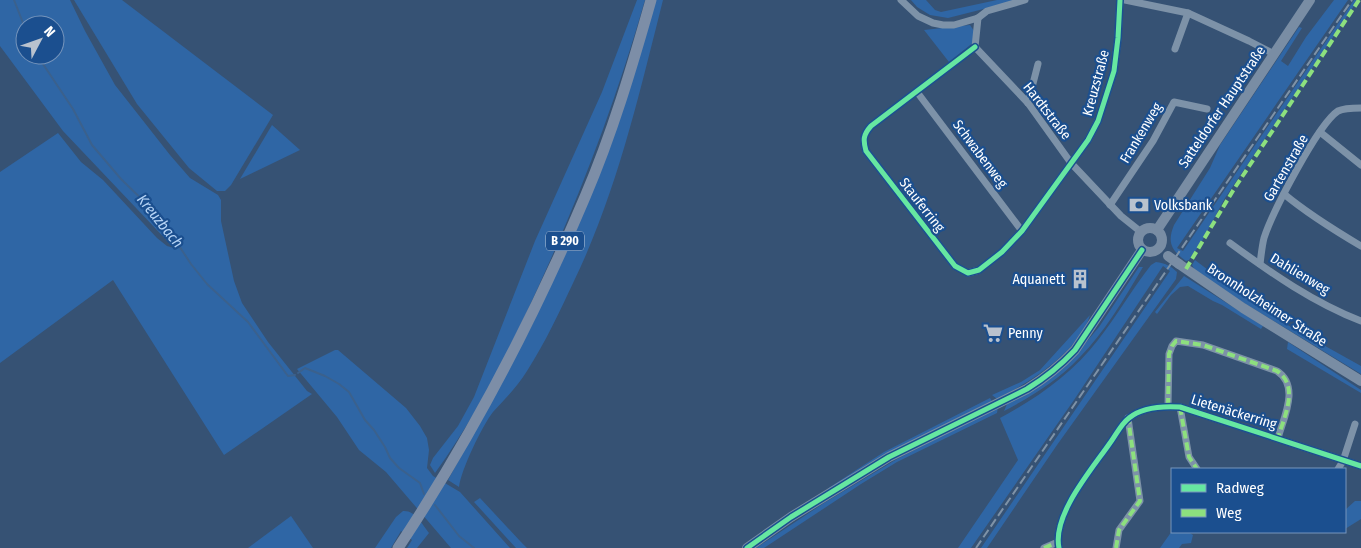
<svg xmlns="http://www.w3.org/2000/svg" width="1361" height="548" font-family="'Fira Sans Condensed',sans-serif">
  <rect width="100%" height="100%" fill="#365274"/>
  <g fill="#2f66a5" fill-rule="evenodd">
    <path d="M0,0H70L85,31L115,85L170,155L190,178L218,195L221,200V221L229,258L234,281L242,303L268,342L307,391L312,394L224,455L113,280L0,363V172L58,133L81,162L103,180L157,238L167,246L174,248L63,131L0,46ZM25,25H55V55H25Z"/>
    <polygon points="74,0 122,0 273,115 231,185 225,191 217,191 189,168 137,104"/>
    <path d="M637,0H645C615,105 576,206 530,305C503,363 473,421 435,473L430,465L433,458L458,426L474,397L535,241L602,92Z"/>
    <path d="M656,0H663C639,95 617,192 574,281C560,311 545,343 527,371C517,387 505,399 493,412C482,426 461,470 459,487L448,480L534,321Z"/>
    <polygon points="911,0 926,0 935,10 941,12 997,0 1019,0 948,18 930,15 917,7"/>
    <path d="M1334,0H1348L1177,248L1183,251L1354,0H1358L1225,198L1201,243L1189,260L1186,261C1171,250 1167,242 1174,225L1210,168L1220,145L1299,27L1302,28L1281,61L1288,66L1306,37Z"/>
    <polygon points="970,25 974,31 974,42 949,62 924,30"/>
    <polygon points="272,125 300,150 240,179"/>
    <polygon points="1195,260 1233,289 1284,323 1361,366 1361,374 1239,300 1194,269 1192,265"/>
    <path d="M1156,262C1165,263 1171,266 1177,272L1176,279L1057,445L987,548H981L1170,271L1163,266L1074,400L971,548H958L1018,460L1000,418C1037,398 1072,374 1098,340C1117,316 1132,289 1151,265Z"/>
    <path d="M1139,267H1143C1124,299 1105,332 1079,358C1060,379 1029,398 1004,411L1007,404L1077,353L1099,327Z"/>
    <polygon points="1184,276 1263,326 1261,329 1222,305 1213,301 1188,286 1180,287 1171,295 1157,314 1155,312"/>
    <path d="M1090,315C1080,351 1029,383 997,399L992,395L1021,382L1040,370Z"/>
    <polygon points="1288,342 1361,390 1361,393 1287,349"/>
    <polygon points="335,350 338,350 406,408 420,426 427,438 429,450 427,468 433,476 460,492 510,548 451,548 386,472 359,450 337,417 297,369"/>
    <polygon points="990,398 993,403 833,487 827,489 884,452"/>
    <polygon points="998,407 997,413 897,462 861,484 764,548 756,548 824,503 897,459"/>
    <polygon points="480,498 521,542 527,548 516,548 474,502"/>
    <polygon points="1355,501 1361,501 1361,519 1345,529 1345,510"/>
    <path d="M403,511C415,510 422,524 429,533L417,548H407L412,540L401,531L391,548H375L396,517Z"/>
    <polygon points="291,516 313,548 248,548"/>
    <polygon points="1172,531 1188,532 1193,535 1191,543 1182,544 1179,548 1160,548"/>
  </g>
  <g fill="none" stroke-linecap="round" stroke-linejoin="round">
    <g stroke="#3b618d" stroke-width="2">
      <polyline points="14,0 25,28"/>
      <polyline points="37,55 73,109 92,145 121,179 160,217 191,264 207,284 248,322 288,376 295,375"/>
      <polyline points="298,373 305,368 325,376 339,384 349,392 365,420 374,430 385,447 390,458 399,468 420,483 424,494"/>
      <polyline points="435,505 459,536 474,548"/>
    </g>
    <g stroke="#7d92a8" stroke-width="7">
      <polyline points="901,0 918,16 933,23 943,25 954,25 978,18 987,11 1025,0"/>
      <polyline points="1125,0 1188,13 1249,41 1274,54"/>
      <polyline points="978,18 975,47 1028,103 1071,163 1121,216 1141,232"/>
      <path d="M975,47L871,126C863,135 863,140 866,151L955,266L968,273L979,270L1002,252L1022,231L1088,140L1098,121L1114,71L1118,38L1120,0"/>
      <polyline points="1175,49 1188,13"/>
      <polyline points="917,92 1022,231"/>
      <polyline points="1028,103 1038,64"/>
      <polyline points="1320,132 1361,165"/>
      <path d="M1284,194C1308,214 1334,230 1361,246"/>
      <polyline points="1110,205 1153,141 1174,102 1207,109"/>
      <path d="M1230,243C1271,273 1314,303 1361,321"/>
      <path d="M1260,264C1261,256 1262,246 1264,238C1272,213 1318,124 1338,111C1344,108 1354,108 1361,108"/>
      <path d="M1168,406L1169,354L1172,346L1176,341L1203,345L1277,371C1300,386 1284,417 1278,438"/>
      <polyline points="1180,407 1189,457 1197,469"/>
      <polyline points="1338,469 1343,461 1355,424"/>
      <polyline points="1044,548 1058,542"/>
      <path d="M1059,548C1052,515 1092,469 1110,443C1116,435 1121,424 1129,418C1142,407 1164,406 1180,407L1361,466"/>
      <polyline points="1116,548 1119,530 1140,501 1128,418"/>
    </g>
    <g stroke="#798da4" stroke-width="10">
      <circle cx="1150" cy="240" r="12"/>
      <polyline points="1157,230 1310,0"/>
      <polyline points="1179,264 1243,308 1361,381"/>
      <path d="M747,548L791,517L889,457L1027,389C1045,378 1061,365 1075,350L1142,250"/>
    </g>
    <path stroke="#7d8ea7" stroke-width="11" d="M398,548C471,438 533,320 585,197C612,134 632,67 651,0"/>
    <polyline stroke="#7e92a7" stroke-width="2" stroke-dasharray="9 4" stroke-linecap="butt" points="976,548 1352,0"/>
    <polyline stroke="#798da4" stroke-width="10" points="1168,256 1179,264"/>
    <g stroke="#8de07e" stroke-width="4" stroke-dasharray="8 4" stroke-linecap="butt">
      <polyline points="1186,269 1234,189 1359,0"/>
      <path d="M1168,406L1169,354L1172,346L1176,341L1203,345L1277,371C1300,386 1284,417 1278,438"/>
      <polyline points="1180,407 1189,457 1197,469"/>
      <polyline points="1044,548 1058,542"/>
      <polyline points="1116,548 1119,530 1140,501 1128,418"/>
    </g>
    <defs>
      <g id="cycleway">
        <path d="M975,47L871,126C863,135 863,140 866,151L955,266L968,273L979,270L1002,252L1022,231L1088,140L1098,121L1114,71L1118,38L1120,0"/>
        <path d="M747,548L791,517L889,457L1027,389C1045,378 1061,365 1075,350L1142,250"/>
        <path d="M1059,548C1052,515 1092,469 1110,443C1116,435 1121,424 1129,418C1142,407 1164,406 1180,407L1361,466"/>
      </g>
    </defs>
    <use href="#cycleway" stroke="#1b4f8f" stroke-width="8"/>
    <use href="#cycleway" stroke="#66e7a1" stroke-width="5"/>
  </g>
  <defs>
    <symbol id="bank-bare" viewBox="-9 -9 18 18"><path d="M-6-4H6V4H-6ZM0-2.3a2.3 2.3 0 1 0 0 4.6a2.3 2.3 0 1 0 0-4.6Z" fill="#b9c2ce" stroke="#1b4f8f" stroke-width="2.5" paint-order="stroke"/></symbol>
    <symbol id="building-bare" viewBox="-9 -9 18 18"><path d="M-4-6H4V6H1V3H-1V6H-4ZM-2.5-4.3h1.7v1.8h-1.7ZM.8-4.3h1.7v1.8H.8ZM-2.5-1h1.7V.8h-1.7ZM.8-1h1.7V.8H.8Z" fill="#b9c2ce" stroke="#1b4f8f" stroke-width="2.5" paint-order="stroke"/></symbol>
    <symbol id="supermarket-bare" viewBox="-9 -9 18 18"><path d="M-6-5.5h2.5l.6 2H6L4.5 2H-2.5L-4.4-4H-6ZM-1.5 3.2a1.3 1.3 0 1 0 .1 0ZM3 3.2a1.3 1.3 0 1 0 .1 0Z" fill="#b9c2ce" stroke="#1b4f8f" stroke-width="2.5" paint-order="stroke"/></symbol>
  </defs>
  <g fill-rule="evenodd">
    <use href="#bank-bare" x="1125" y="191" width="28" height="28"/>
    <use href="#building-bare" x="1066" y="265" width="28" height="28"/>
    <use href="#supermarket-bare" x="979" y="319" width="28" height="28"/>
  </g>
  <g text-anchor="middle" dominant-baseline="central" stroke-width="4.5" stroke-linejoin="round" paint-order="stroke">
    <rect fill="#1b4f8f" stroke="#bbcadd" stroke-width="1" x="546" y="231.5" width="38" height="19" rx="4"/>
    <g font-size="12" font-weight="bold" fill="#fff">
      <text x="565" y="241">B 290</text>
    </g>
    <g font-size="14" fill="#fff" stroke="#1b4f8f">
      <text transform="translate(1096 83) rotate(-75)">Kreuzstraße</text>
      <text transform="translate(1222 107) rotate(-56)">Satteldorfer Hauptstraße</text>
      <text transform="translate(1047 111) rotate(52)">Hardtstraße</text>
      <text transform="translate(1141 133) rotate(-59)">Frankenweg</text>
      <text transform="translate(980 154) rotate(53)">Schwabenweg</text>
      <text transform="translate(1286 168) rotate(-60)">Gartenstraße</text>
      <text transform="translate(922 205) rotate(52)">Stauferring</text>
      <text transform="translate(1300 274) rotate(31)">Dahlienweg</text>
      <text transform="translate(1267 305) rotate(33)">Bronnholzheimer Straße</text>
      <text transform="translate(1234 412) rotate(17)">Lietenäckerring</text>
    </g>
    <g font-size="14" fill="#fff" stroke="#1b4f8f" text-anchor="start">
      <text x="1154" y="205">Volksbank</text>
      <text x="1065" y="279" text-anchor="end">Aquanett</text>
      <text x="1008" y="333">Penny</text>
    </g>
    <g font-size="15" font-style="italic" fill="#b5d3f5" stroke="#1b4f8f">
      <text transform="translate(160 221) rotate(51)">Kreuzbach</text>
    </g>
  </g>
  <rect x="1171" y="468" width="175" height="65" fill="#1b4f8f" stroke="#7695bc"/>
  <rect x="1181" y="484" width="25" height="8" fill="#66e7a1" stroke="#7695bc"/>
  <text x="1216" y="493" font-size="15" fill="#ffffff">Radweg</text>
  <rect x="1181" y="509" width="25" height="8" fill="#8de07e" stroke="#7695bc"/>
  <text x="1216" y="518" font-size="15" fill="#ffffff">Weg</text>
  <g transform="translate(40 40) rotate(49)"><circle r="24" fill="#1b4f8f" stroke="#7695bc"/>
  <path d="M0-4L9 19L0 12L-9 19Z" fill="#b9c2ce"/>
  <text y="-8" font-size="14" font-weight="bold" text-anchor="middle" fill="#ffffff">N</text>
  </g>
</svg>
